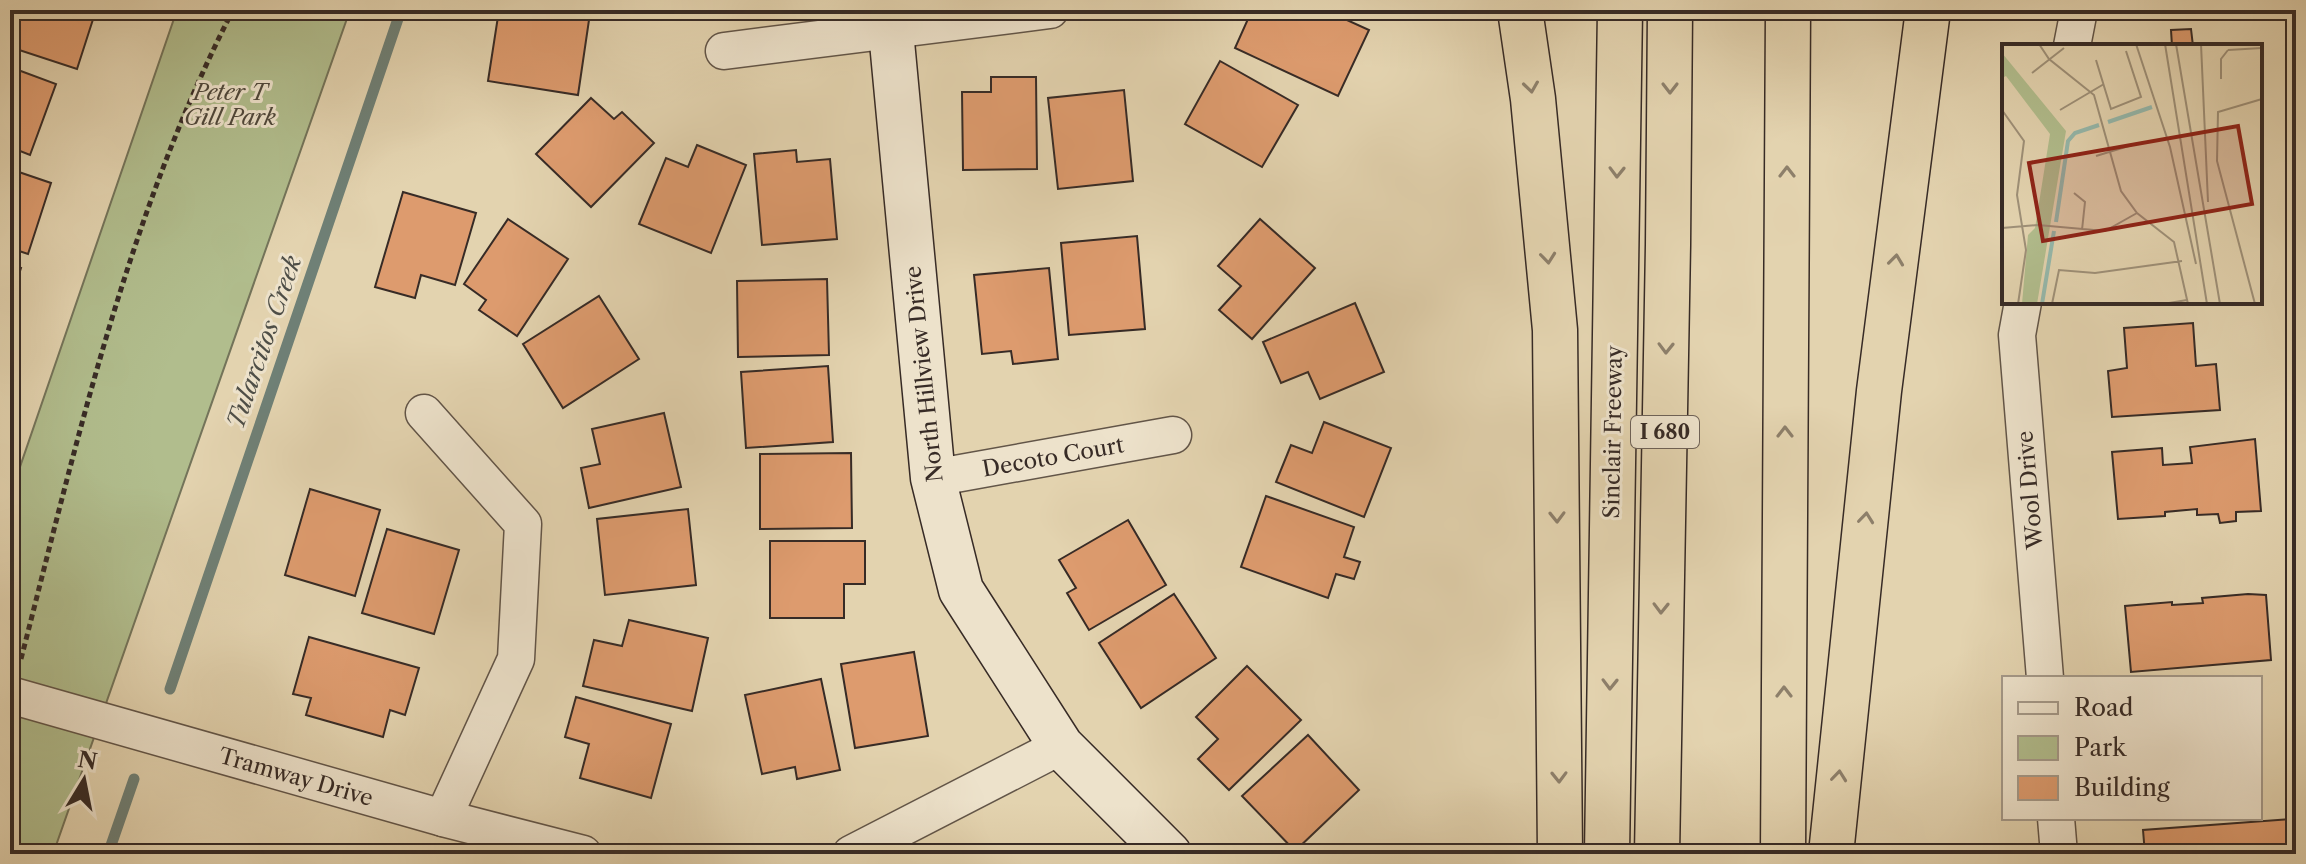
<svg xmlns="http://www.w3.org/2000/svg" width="2306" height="864" font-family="'Libre Caslon Text',serif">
  <rect width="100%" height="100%" fill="#e3d3af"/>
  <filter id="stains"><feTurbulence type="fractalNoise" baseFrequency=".0025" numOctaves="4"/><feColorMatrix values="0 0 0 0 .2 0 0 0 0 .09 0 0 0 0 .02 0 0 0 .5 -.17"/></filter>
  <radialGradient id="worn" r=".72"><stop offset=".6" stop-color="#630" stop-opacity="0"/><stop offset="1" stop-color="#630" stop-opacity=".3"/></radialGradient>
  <polygon fill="#b1bd8d" stroke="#74745a" stroke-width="2" points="177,10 350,10 53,854 10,854 10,496"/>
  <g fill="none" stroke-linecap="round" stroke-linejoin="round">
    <g stroke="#6f8076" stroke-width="11">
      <polyline points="170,689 401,10"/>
      <polyline points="108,854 134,779"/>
    </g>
  </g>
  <g fill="#dd9b6e" stroke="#372b26" stroke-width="2">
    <polygon points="10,10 96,10 77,69 10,47"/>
    <polygon points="499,10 525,10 589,20 578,95 488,81"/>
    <polygon points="1252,10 1325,10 1369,30 1338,96 1235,48"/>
    <polygon points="2191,29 2193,46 2225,43 2225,46 2172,46 2171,30"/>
    <polygon points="1220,61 1298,105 1262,167 1185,124"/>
    <polygon points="10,67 56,84 30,155 10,147"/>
    <polygon points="991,77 1036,77 1037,169 963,170 962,92 991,92"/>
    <polygon points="1124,90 1133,181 1058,189 1048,98"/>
    <polygon points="591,98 614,119 622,112 654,143 591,207 536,154"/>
    <polygon points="697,145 746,165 711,253 639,224 666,158 688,167"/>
    <polygon points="796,150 797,162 830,159 837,239 762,245 754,154"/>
    <polygon points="10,169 51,183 28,254 10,248"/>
    <polygon points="403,192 476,213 455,285 421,275 415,298 375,287"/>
    <polygon points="508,219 568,259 517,336 479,310 486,300 464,284"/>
    <polygon points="1260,219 1315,268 1252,339 1219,310 1241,286 1218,266"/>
    <polygon points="1137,236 1145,329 1069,335 1061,243"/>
    <polygon points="10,265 21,268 10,303"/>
    <polygon points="1049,268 1058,359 1013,364 1011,351 982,354 974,275"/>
    <polygon points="827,279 829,355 738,357 737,281"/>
    <polygon points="599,296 639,359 563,408 523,344"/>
    <polygon points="1355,303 1384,372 1320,399 1308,372 1281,383 1263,342"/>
    <polygon points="2193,323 2196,366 2216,364 2220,410 2112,417 2108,371 2127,368 2124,328"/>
    <polygon points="828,366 833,442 746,448 741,372"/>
    <polygon points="664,413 681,487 589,508 581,468 600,464 592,429"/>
    <polygon points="1324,422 1391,448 1364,517 1276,482 1291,445 1312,453"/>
    <polygon points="2255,439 2261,511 2236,512 2236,521 2220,523 2218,514 2197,515 2197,509 2165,512 2165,516 2118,519 2112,452 2162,448 2163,465 2192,463 2190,447"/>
    <polygon points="851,453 852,528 760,529 760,454"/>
    <polygon points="310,489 380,510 355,596 285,575"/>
    <polygon points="1266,496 1354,527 1344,557 1360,562 1354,579 1336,574 1328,598 1241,567"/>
    <polygon points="688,509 696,585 605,595 597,519"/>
    <polygon points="1128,520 1166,585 1089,630 1067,593 1076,588 1059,560"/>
    <polygon points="387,529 459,550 434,634 362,613"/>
    <polygon points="770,541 865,541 865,584 844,584 844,618 770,618"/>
    <polygon points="1174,594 1216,658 1141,708 1099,643"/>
    <polygon points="2248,594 2266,595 2271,660 2131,672 2125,606 2172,602 2172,605 2203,603 2202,598"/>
    <polygon points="629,620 708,638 692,711 583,686 594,640 622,646"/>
    <polygon points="309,637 419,668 405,715 390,710 383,737 306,715 311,698 293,694"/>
    <polygon points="914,652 928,736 855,748 841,664"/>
    <polygon points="1247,666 1301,720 1229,790 1198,759 1218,739 1196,717"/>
    <polygon points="821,679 840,770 797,779 795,767 762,774 745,695"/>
    <polygon points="576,697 671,724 651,798 580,778 589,744 565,737"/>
    <polygon points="1308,735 1359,790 1295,851 1242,796"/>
    <polygon points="2293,819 2295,854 2145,854 2143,830"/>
  </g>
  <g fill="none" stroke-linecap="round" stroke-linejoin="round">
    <defs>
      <g id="street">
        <polyline points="2072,46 2079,10"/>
        <polyline points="724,51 1050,10"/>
        <polyline points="2023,302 2017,335 2045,678"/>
        <polyline points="424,413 523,524 516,659 443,818"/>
        <polyline points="933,478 1173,435"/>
        <polyline points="10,695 443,818 583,854"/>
        <polyline points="2056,818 2059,854"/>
        <polyline points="851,854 1061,746"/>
      </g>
      <polyline id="secondary" points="889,10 933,478 961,590 1061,746 1169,854"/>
      <g id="highway">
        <polyline points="1520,10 1533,99 1555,330 1560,854"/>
        <polyline points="1607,854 1620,10"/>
        <polyline points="1657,854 1668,245 1670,10"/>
        <polyline points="1783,854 1788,10"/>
        <polyline points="1831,854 1879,391 1928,10"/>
      </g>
    </defs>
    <use href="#street" stroke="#625548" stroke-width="39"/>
    <use href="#secondary" stroke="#372b26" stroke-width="47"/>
    <use href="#highway" stroke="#372b26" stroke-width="47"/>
    <path stroke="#372b26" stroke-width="5" stroke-dasharray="6 4" stroke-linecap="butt" d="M21,659C78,438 128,214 233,10"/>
    <use href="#street" stroke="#ede2cb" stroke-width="36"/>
    <use href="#secondary" stroke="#ede2cb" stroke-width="44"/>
    <use href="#highway" stroke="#e3d3af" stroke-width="44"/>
  </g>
  <defs><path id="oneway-chevron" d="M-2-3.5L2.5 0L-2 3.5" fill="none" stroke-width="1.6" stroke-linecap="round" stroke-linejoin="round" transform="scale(2)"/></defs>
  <g stroke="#8d7f6a">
    <use href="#oneway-chevron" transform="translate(1531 87) rotate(82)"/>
    <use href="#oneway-chevron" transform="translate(1670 88) rotate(90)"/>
    <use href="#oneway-chevron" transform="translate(1617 172) rotate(91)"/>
    <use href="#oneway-chevron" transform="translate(1787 172) rotate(-90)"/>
    <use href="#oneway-chevron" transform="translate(1548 258) rotate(84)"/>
    <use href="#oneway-chevron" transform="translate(1896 260) rotate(-83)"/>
    <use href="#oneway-chevron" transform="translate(1666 348) rotate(91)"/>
    <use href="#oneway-chevron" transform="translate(1785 432) rotate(-90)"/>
    <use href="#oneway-chevron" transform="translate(1557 517) rotate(89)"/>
    <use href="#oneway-chevron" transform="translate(1866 518) rotate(-84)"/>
    <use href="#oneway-chevron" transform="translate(1661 608) rotate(91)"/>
    <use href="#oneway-chevron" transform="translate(1610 684) rotate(91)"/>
    <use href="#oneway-chevron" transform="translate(1784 692) rotate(-90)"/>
    <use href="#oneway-chevron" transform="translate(1839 776) rotate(-84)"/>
    <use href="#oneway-chevron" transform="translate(1559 777) rotate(89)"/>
  </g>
  <g text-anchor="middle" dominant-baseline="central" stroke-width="6" stroke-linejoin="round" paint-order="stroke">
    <rect fill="#ede2cb" stroke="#6e6258" stroke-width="2" x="1631" y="416" width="68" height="32" rx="6"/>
    <g font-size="20" font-weight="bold" fill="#372b26">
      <text x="1665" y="432">I 680</text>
    </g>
    <g font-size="22" font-style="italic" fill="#4f483b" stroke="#ede2cb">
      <text x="230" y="92">Peter T<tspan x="230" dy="25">Gill Park</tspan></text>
    </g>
    <g font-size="22" fill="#372b26" stroke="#ede2cb">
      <text transform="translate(924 374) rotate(-96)">North Hillview Drive</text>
      <text transform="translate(1613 432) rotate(-89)">Sinclair Freeway</text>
      <text transform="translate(1053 457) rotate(-10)">Decoto Court</text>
      <text transform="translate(2030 490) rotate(-95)">Wool Drive</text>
      <text transform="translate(296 777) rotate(16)">Tramway Drive</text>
    </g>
    <g font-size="24" font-style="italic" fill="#4e4e47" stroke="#ede2cb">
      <text transform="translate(264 342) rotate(-71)">Tularcitos Creek</text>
    </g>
  </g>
  <g transform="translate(2002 44)">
    <rect width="260" height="260" fill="#e3d3af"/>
    <path d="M0,9L64,87L35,260H20L26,191L33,184L48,90L4,32L0,34Z" fill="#b1bd8d"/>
    <path fill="none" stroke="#95b8ab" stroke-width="4" d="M106,78L150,63M54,178L66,97L73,89L97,81M40,260L52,187"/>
    <path fill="none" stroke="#9e9078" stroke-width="2" d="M37,0L47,15L92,51L119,147L135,169L172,198L186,260M134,0L168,103L194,220M163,0L205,260M174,0L218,260M199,0L206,158M226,6L260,4M94,16L109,65L139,53L124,7M30,29L62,4M219,35V15L226,6M0,66L22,97L15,151L24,206L16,260M58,66L102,40M94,112L130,101M72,149L83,158L80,186M0,184L36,181L103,187L135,169M50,260L57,226L93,229L180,217M161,260L185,256M253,260L215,117L216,68L260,55"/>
    <path fill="#8f2418" fill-opacity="0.15" stroke="#8f2418" stroke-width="4" d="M236,82L250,160L41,197L27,119Z"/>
    <rect width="260" height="260" fill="none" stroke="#372b26" stroke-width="4"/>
  </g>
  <rect width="2306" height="864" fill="none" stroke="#e3d3af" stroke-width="40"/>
  <rect x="12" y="12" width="2282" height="840" fill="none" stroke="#372b26" stroke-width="4"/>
  <rect x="20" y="20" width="2266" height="824" fill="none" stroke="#372b26" stroke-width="2"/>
  <rect x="2002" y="676" width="260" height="144" fill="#ede2cb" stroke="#a49989" stroke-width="2"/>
  <rect x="2018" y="702" width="40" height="12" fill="#ede2cb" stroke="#a49989" stroke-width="2"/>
  <text x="2074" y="716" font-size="24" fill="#372b26">Road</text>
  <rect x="2018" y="736" width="40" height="24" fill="#b1bd8d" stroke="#a49989" stroke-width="2"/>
  <text x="2074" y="756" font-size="24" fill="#372b26">Park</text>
  <rect x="2018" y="776" width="40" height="24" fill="#dd9b6e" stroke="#a49989" stroke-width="2"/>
  <text x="2074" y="796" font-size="24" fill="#372b26">Building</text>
  <g transform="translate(84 780) rotate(10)" stroke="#ede2cb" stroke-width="6" paint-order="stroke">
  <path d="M0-6L14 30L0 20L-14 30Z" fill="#372b26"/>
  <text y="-12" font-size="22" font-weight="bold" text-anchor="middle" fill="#372b26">N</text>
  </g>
  <rect width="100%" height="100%" filter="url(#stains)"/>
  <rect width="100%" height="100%" fill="url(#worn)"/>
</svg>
